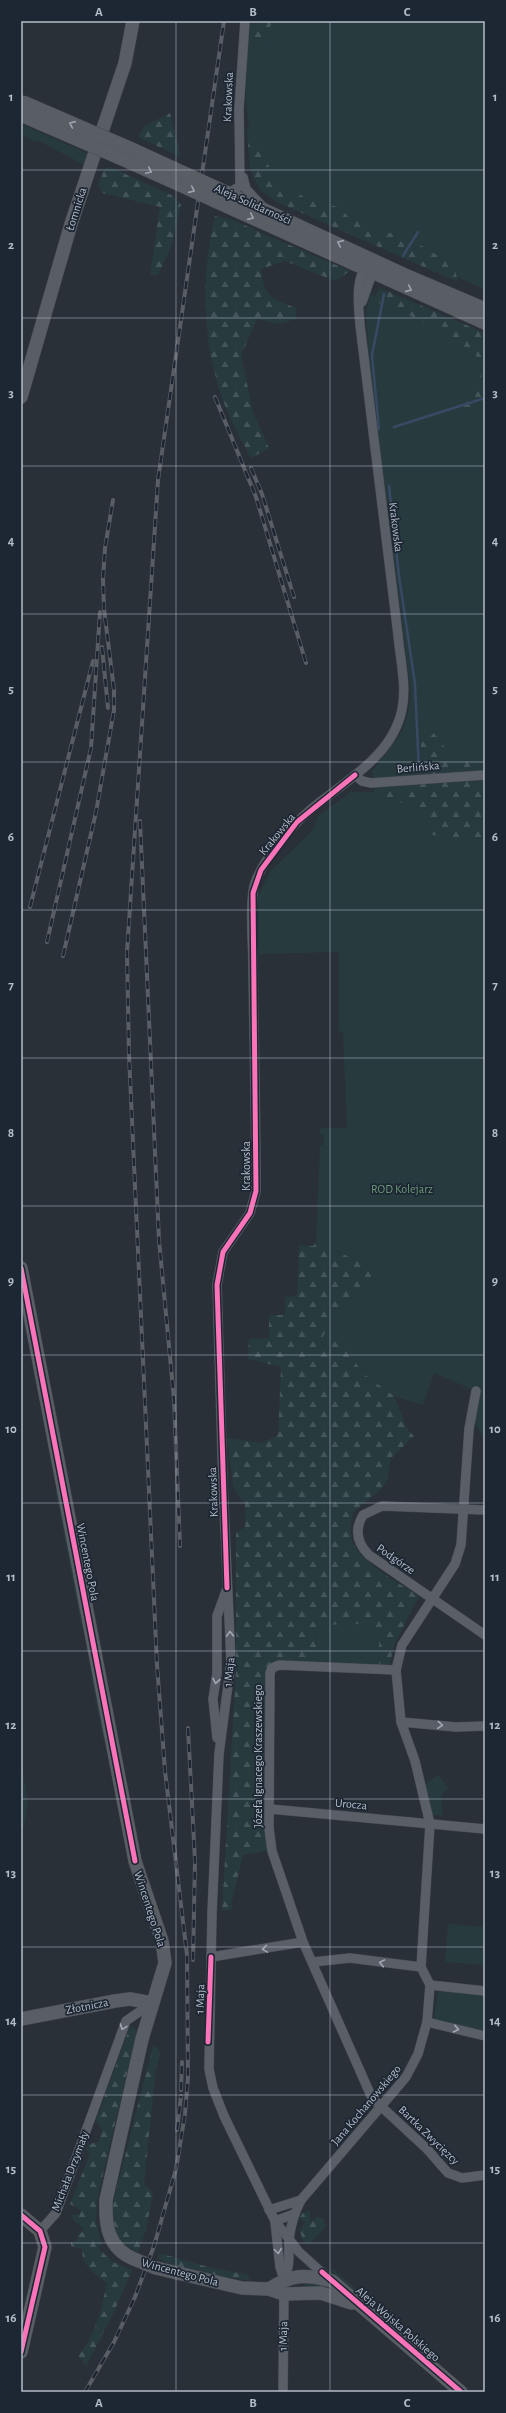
<svg xmlns="http://www.w3.org/2000/svg" width="506" height="2413" font-family="'Alegreya Sans',sans-serif">
  <defs>
    <pattern id="forest-firs" width="22" height="20" patternUnits="userSpaceOnUse"><rect width="22" height="20" fill="#273a3e"/><path d="M5 1l3.5 6h-7zM16 11l3.5 6h-7z" fill="#445559"/></pattern>
  </defs>
  <rect width="100%" height="100%" fill="#2a3038"/>
  <g fill="#273a3e">
    <polygon points="272,21 485,21 485,290 275,192 249,126 246,100 247,44 265,46"/>
    <polygon points="21,124 89,154 86,166 41,142 33,141 21,133"/>
    <path d="M370,295L384,296L485,342V1435H482L472,1417L476,1391L434,1373L423,1405L394,1396L364,1374L338,1340L325,1348L320,1342L339,1308L356,1295L363,1280L372,1282L370,1267L363,1263L316,1242L320,1146L324,1144L323,1135L320,1134V1128H347L343,1032L339,1031V952L259,954L258,896L270,872L314,829L318,816L351,792H374L372,771C395,741 406,735 411,695L369,363L366,313Z"/>
    <polygon points="57,1487 84,1629 82,1630 55,1488"/>
    <polygon points="335,1624 362,1624 379,1640 379,1670 317,1667 316,1625"/>
    <polygon points="91,1677 93,1678 105,1739 103,1739"/>
    <polygon points="21,1759 28,1802 24,1827 21,1828"/>
    <polygon points="438,1774 449,1788 441,1795 443,1815 431,1815 425,1785"/>
    <polygon points="448,1924 485,1927 485,1965 445,1962"/>
    <polygon points="438,1991 485,1994 485,2030 481,2031 434,2019"/>
    <polygon points="333,2269 365,2297 359,2297 330,2272"/>
    <polygon points="305,2280 320,2282 337,2290 304,2289"/>
  </g>
  <g fill="url(#forest-firs)">
    <polygon points="250,21 272,21 265,46 247,44"/>
    <polygon points="170,113 181,157 138,137 145,126"/>
    <polygon points="249,126 263,157 279,181 307,199 338,207 349,217 375,230 400,235 426,248 454,266 458,282 277,202 260,190 250,169 247,130"/>
    <polygon points="110,167 171,195 181,204 172,244 158,275 150,275 160,207 102,193 98,185 105,168"/>
    <path d="M215,216L230,219L350,271L335,281L285,261L261,269C264,297 271,298 296,308V319L279,324L257,319L241,355L253,412L269,448L251,458C242,440 231,422 224,403C202,343 200,278 215,216Z"/>
    <path d="M380,288L485,333V402L463,411L461,395L479,382L482,362C465,341 407,312 380,304L375,296Z"/>
    <polygon points="434,733 454,760 485,761 485,838 460,840 429,834 428,814 419,808 386,798 383,788 419,786 422,773 421,743"/>
    <path d="M316,1242L363,1263L370,1267L372,1282L363,1280L356,1295L339,1308L320,1342L325,1348L338,1339L364,1374L394,1396L408,1430L414,1436L391,1458L386,1483L379,1491L353,1512C351,1523 349,1533 353,1543C361,1563 401,1584 419,1596L395,1643L389,1666H379V1640L362,1624L316,1625L317,1664L274,1662L266,1668L268,1850L243,1855L231,1904L232,1909L222,1911L236,1670V1533L245,1527V1505L233,1486L227,1438L262,1443L278,1435L281,1367L248,1359L249,1339L269,1338V1315H285V1297L297,1296L299,1245L313,1246Z"/>
    <path d="M130,2027L137,2030L97,2200L96,2223L102,2245L98,2248L113,2262L132,2270L114,2312L86,2366L78,2356C96,2334 101,2311 107,2283C94,2273 82,2266 82,2249L71,2246V2242L76,2243L79,2232L82,2233L83,2228L74,2221L71,2214L79,2215L81,2210L70,2204L90,2154L86,2150L89,2144L99,2142L102,2129L96,2120Z"/>
    <path d="M153,2046L158,2048L160,2054L156,2068L144,2183L153,2193L146,2230L138,2252C113,2241 113,2228 113,2203Z"/>
    <polygon points="310,2211 310,2222 317,2217 324,2219 324,2223 327,2225 308,2245 303,2241 300,2231 306,2221 302,2221 300,2217 303,2213"/>
    <polygon points="159,2253 212,2268 248,2275 250,2281 179,2268 157,2258"/>
  </g>
  <g fill="none" stroke-linecap="round" stroke-linejoin="round">
    <g stroke="#384963" stroke-width="2.5">
      <polyline points="403,256 418,232"/>
      <polyline points="394,427 485,398"/>
      <polyline points="379,429 372,355 384,294"/>
      <polyline points="389,486 399,576 415,684 419,772"/>
    </g>
    <defs>
      <g id="street">
        <polyline points="243,177 246,189 261,205"/>
        <polyline points="226,192 234,190 240,186 239,109 245,21"/>
        <polyline points="362,302 374,268"/>
        <polyline points="355,775 362,781 371,783 485,775"/>
        <path d="M485,1510L382,1506L363,1515C354,1530 357,1543 369,1555L485,1635"/>
        <polyline points="396,1670 279,1665 272,1668 270,1673 269,1828 272,1851 303,1942 372,2098 427,2149 448,2173 462,2178 485,2175"/>
        <polyline points="401,1722 456,1727 485,1726"/>
        <polyline points="217,1738 213,1699 217,1673 217,1616 226,1591"/>
        <polyline points="270,1809 485,1829"/>
        <polyline points="211,1957 303,1942"/>
        <polyline points="313,1962 350,1958 421,1967"/>
        <polyline points="430,1985 485,1991"/>
        <polyline points="427,2022 485,2036"/>
        <polyline points="269,2210 301,2200"/>
        <polyline points="275,2221 294,2214"/>
        <polyline points="275,2222 280,2267 284,2279"/>
        <polyline points="40,2231 56,2213 126,2021 152,2003"/>
        <path d="M284,2279C291,2266 288,2254 289,2239C291,2224 294,2213 301,2200L406,2077L418,2054L427,2022L430,1985L421,1967L430,1824L415,1761L401,1722L396,1670L402,1645L455,1564L461,1545L469,1429L476,1391"/>
        <path d="M330,2280L299,2252L275,2221L224,2116L213,2088L209,2069L212,1913L219,1754L231,1662L223,1484L217,1285L223,1252L250,1213L256,1191C256,1116 254,1041 253,966C253,944 249,901 255,883C263,860 290,827 309,811C343,782 393,757 402,709C407,686 400,659 398,635L360,325C359,310 354,277 368,266"/>
        <polyline points="283,2392 284,2294"/>
      </g>
      <g id="secondary">
        <polyline points="134,150 171,167"/>
        <polyline points="129,162 169,180"/>
        <polyline points="217,188 405,275 485,309"/>
        <polyline points="215,201 485,323"/>
        <polyline points="21,397 71,224 125,63 133,21"/>
        <path d="M21,1268L135,1861L162,1941L165,1963L142,2039L106,2200C105,2226 108,2248 134,2259"/>
        <polyline points="21,2019 115,2001 130,1999 152,2003"/>
        <polyline points="21,2215 40,2231 45,2247 21,2352"/>
        <polyline points="156,2268 242,2288 269,2289 284,2294 321,2293 352,2303"/>
        <path d="M269,2289C292,2274 305,2274 332,2281L461,2392"/>
      </g>
    </defs>
    <use href="#street" stroke="#484c53" stroke-width="10"/>
    <use href="#secondary" stroke="#484c53" stroke-width="14"/>
    <use href="#street" stroke="#5a5e66" stroke-width="9"/>
    <use href="#secondary" stroke="#595d64" stroke-width="13"/>
    <defs>
      <g id="rail">
        <polyline points="215,397 256,497 306,663"/>
        <polyline points="251,468 262,494 294,597"/>
        <polyline points="102,647 108,708"/>
        <polyline points="140,821 159,1240 174,1399 180,1546"/>
        <polyline points="30,907 93,661"/>
        <polyline points="47,942 91,748 100,612"/>
        <polyline points="63,956 96,812 114,710 114,690 104,609 103,579 105,548 113,500"/>
        <polyline points="188,1728 195,1861 193,1960"/>
        <polyline points="181,2090 182,2062"/>
        <polyline points="177,2130 181,2096"/>
        <polyline points="85,2392 114,2342 135,2297 154,2246 176,2169 185,2114 188,2077 187,1955 165,1771 157,1665 129,1055 127,952 158,480 224,21"/>
      </g>
    </defs>
    <use href="#rail" stroke="#595d64" stroke-width="4"/>
    <use href="#rail" stroke="#1d2633" stroke-width="2.5" stroke-dasharray="8" stroke-linecap="butt"/>
    <defs>
      <g id="secondary-bridge">
        <polyline points="23,102 134,150"/>
        <polyline points="21,115 129,162"/>
        <polyline points="171,167 217,188"/>
        <polyline points="169,180 215,201"/>
        <polyline points="134,2259 156,2268"/>
      </g>
    </defs>
    <use href="#secondary-bridge" stroke="#484c53" stroke-width="14" stroke-linecap="butt"/>
    <use href="#secondary-bridge" stroke="#595d64" stroke-width="13"/>
    <defs>
      <g id="cycleway">
        <polyline points="21,1268 135,1861"/>
        <polyline points="227,1588 217,1285 223,1252 250,1213 256,1191 253,893 261,870 297,822 355,775"/>
        <polyline points="208,2042 211,1957"/>
        <polyline points="21,2215 40,2231 45,2247 21,2352"/>
        <polyline points="322,2272 461,2392"/>
      </g>
    </defs>
    <use href="#cycleway" stroke="#1d2633" stroke-width="8"/>
    <use href="#cycleway" stroke="#fb73b8" stroke-width="5"/>
  </g>
  <defs><path id="oneway-chevron" d="M-2-3.5L2.5 0L-2 3.5" fill="none" stroke-width="1.6" stroke-linecap="round" stroke-linejoin="round"/></defs>
  <g stroke="#9da4b0">
    <use href="#oneway-chevron" transform="translate(72 124) rotate(-156)"/>
    <use href="#oneway-chevron" transform="translate(149 171) rotate(25)"/>
    <use href="#oneway-chevron" transform="translate(192 190) rotate(24)"/>
    <use href="#oneway-chevron" transform="translate(251 217) rotate(24)"/>
    <use href="#oneway-chevron" transform="translate(340 243) rotate(-156)"/>
    <use href="#oneway-chevron" transform="translate(409 289) rotate(24)"/>
  </g>
  <g stroke="#a2a9b5">
    <use href="#oneway-chevron" transform="translate(230 1634) rotate(-92)"/>
    <use href="#oneway-chevron" transform="translate(216 1681) rotate(100)"/>
    <use href="#oneway-chevron" transform="translate(440 1725) rotate(5)"/>
    <use href="#oneway-chevron" transform="translate(265 1949) rotate(171)"/>
    <use href="#oneway-chevron" transform="translate(382 1963) rotate(-170)"/>
    <use href="#oneway-chevron" transform="translate(123 2027) rotate(110)"/>
    <use href="#oneway-chevron" transform="translate(456 2029) rotate(13)"/>
    <use href="#oneway-chevron" transform="translate(278 2251) rotate(82)"/>
  </g>
  <path fill="none" stroke="#b4bcc9" stroke-width="1" stroke-opacity="0.55" d="M176,21V2392M330,21V2392M21,170H485M21,318H485M21,466H485M21,614H485M21,762H485M21,910H485M21,1058H485M21,1206H485M21,1355H485M21,1503H485M21,1651H485M21,1799H485M21,1947H485M21,2095H485M21,2243H485"/>
  <g text-anchor="middle" dominant-baseline="central" stroke-width="3.5" stroke-linejoin="round" paint-order="stroke">
    <g font-size="12" fill="#b4bcc9" stroke="#1d2633">
      <text transform="translate(228 97) rotate(-88)">Krakowska</text>
      <text transform="translate(253 204) rotate(24)">Aleja Solidarności</text>
      <text transform="translate(76 209) rotate(-72)">Łomnicka</text>
      <text transform="translate(396 527) rotate(83)">Krakowska</text>
      <text transform="translate(418 767) rotate(-5)">Berlińska</text>
      <text transform="translate(277 834) rotate(-51)">Krakowska</text>
      <text transform="translate(246 1166) rotate(-90)">Krakowska</text>
      <text transform="translate(213 1492) rotate(-92)">Krakowska</text>
      <text transform="translate(396 1559) rotate(35)">Podgórze</text>
      <text transform="translate(88 1562) rotate(79)">Wincentego Pola</text>
      <text transform="translate(229 1672) rotate(-84)">1 Maja</text>
      <text transform="translate(258 1756) rotate(-90)">Józefa Ignacego Kraszewskiego</text>
      <text transform="translate(351 1804) rotate(5)">Urocza</text>
      <text transform="translate(150 1909) rotate(72)">Wincentego Pola</text>
      <text transform="translate(200 1999) rotate(-88)">1 Maja</text>
      <text transform="translate(87 2006) rotate(-11)">Złotnicza</text>
      <text transform="translate(366 2105) rotate(-50)">Jana Kochanowskiego</text>
      <text transform="translate(429 2135) rotate(44)">Bartka Zwycięzcy</text>
      <text transform="translate(70 2171) rotate(-69)">Michała Drzymały</text>
      <text transform="translate(180 2272) rotate(15)">Wincentego Pola</text>
      <text transform="translate(398 2324) rotate(41)">Aleja Wojska Polskiego</text>
      <text transform="translate(283 2336) rotate(-89)">1 Maja</text>
    </g>
    <g font-size="12" fill="#6b9a76" stroke="#1d2633">
      <text x="402" y="1189">ROD Kolejarz</text>
    </g>
  </g>
  <rect width="506" height="2413" fill="none" stroke="#1d2633" stroke-width="44"/>
  <rect x="22" y="22" width="462" height="2369" fill="none" stroke="#b4bcc9" stroke-width="1.5"/>
  <g font-size="13" text-anchor="middle" font-weight="bold" fill="#b4bcc9">
    <text x="99" y="16">A</text>
    <text x="253" y="16">B</text>
    <text x="407" y="16">C</text>
    <text x="11" y="101">1</text>
    <text x="495" y="101">1</text>
    <text x="11" y="249">2</text>
    <text x="495" y="249">2</text>
    <text x="11" y="397">3</text>
    <text x="495" y="397">3</text>
    <text x="11" y="545">4</text>
    <text x="495" y="545">4</text>
    <text x="11" y="693">5</text>
    <text x="495" y="693">5</text>
    <text x="11" y="841">6</text>
    <text x="495" y="841">6</text>
    <text x="11" y="989">7</text>
    <text x="495" y="989">7</text>
    <text x="11" y="1137">8</text>
    <text x="495" y="1137">8</text>
    <text x="11" y="1285">9</text>
    <text x="495" y="1285">9</text>
    <text x="11" y="1433">10</text>
    <text x="495" y="1433">10</text>
    <text x="11" y="1581">11</text>
    <text x="495" y="1581">11</text>
    <text x="11" y="1729">12</text>
    <text x="495" y="1729">12</text>
    <text x="11" y="1877">13</text>
    <text x="495" y="1877">13</text>
    <text x="11" y="2025">14</text>
    <text x="495" y="2025">14</text>
    <text x="11" y="2173">15</text>
    <text x="495" y="2173">15</text>
    <text x="11" y="2322">16</text>
    <text x="495" y="2322">16</text>
    <text x="99" y="2407">A</text>
    <text x="253" y="2407">B</text>
    <text x="407" y="2407">C</text>
  </g>
</svg>
